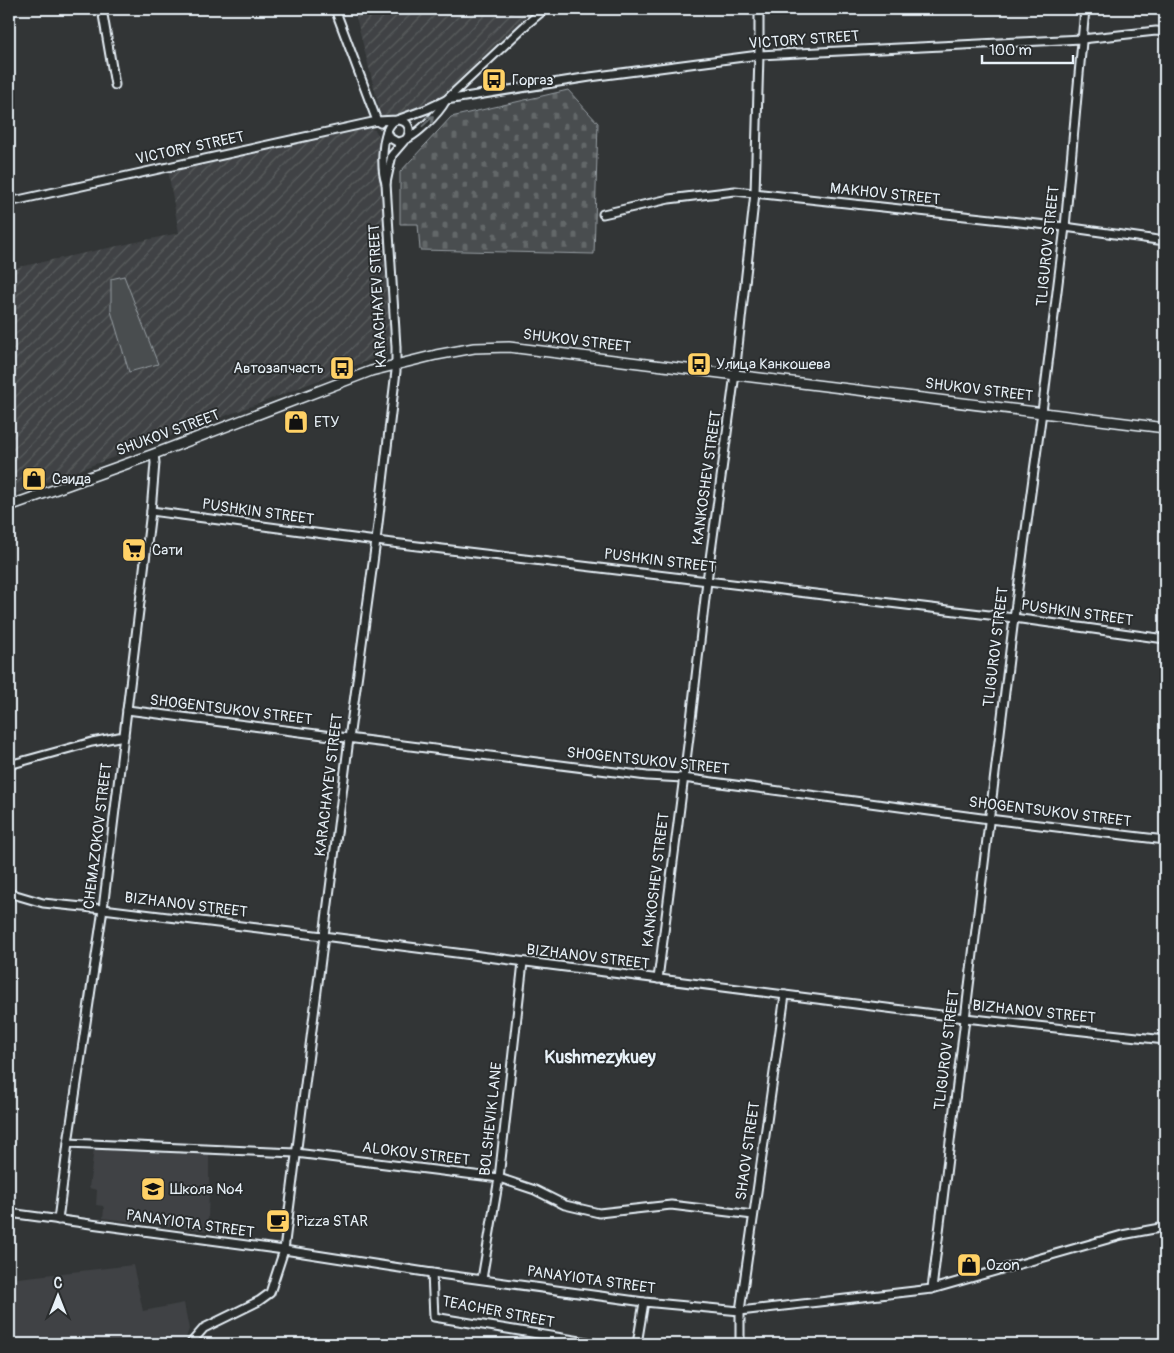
<svg xmlns="http://www.w3.org/2000/svg" width="1174" height="1353" font-family="Pangolin,sans-serif">
  <defs>
    <pattern id="industrial-furrows" width="10" height="10" patternUnits="userSpaceOnUse" patternTransform="scale(1.25)"><rect width="10" height="10" fill="#3f4244"/><path d="M-1 1l2-2M0 10L10 0M9 11l2-2" fill="none" stroke="#5b5e60"/></pattern>
    <pattern id="cemetery-stones" width="16" height="16" patternUnits="userSpaceOnUse" patternTransform="scale(1.25)"><rect width="16" height="16" fill="#494d4f"/><path d="M2 7V4a2 2 0 0 1 4 0v3zM10 15v-3a2 2 0 0 1 4 0v3z" fill="#636769"/></pattern>
  </defs>
  <rect width="100%" height="100%" fill="#323536"/>
  <filter id="ink" filterUnits="userSpaceOnUse"><feTurbulence type="fractalNoise" baseFrequency=".02" numOctaves="2"/><feDisplacementMap in="SourceGraphic" scale="10" xChannelSelector="R" yChannelSelector="G"/><feConvolveMatrix kernelMatrix="1 2 1 2 8 2 1 2 1" color-interpolation-filters="sRGB"/></filter>
  <g filter="url(#ink)">
    <g fill="#3f4244">
      <polygon points="94,1148 139,1148 209,1152 209,1189 208,1219 206,1231 103,1218 104,1209 103,1206 96,1205 97,1190 89,1188"/>
      <polygon points="133,1265 143,1311 184,1303 189,1329 184,1344 9,1344 9,1279"/>
    </g>
    <g fill="url(#industrial-furrows)" fill-rule="evenodd">
      <polygon points="354,9 526,9 528,15 436,101 389,117 381,115"/>
      <path d="M369,128L375,130L379,136L390,345L385,354L263,402L9,496V269L179,233L168,170ZM123,276L158,364L130,372L111,311Z"/>
    </g>
    <polygon fill="url(#cemetery-stones)" stroke="#989fa4" points="568,90 598,123 594,254 420,250 418,224 400,224 400,172 451,117"/>
    <polygon fill="#494d4f" stroke="#989fa4" points="124,276 158,364 129,372 111,311 111,279"/>
    <g fill="none" stroke-linecap="round" stroke-linejoin="round">
      <defs>
        <g id="minor">
          <polyline points="102,9 115,85"/>
          <polyline points="335,9 377,121 380,123"/>
          <path d="M397,120C408,120 412,129 407,138"/>
          <path d="M387,131L390,138L397,142C413,141 439,113 446,100L528,23L545,9"/>
          <polyline points="386,183 392,155 404,141"/>
          <polyline points="9,202 377,121 397,120 427,109 446,100 590,77 759,55 1082,39 1156,31 1165,32"/>
          <polyline points="603,214 669,199 735,191 1065,227 1165,241"/>
          <polyline points="151,511 376,541 1014,618 1165,639"/>
          <polyline points="127,710 647,776 683,778 989,819 1165,840"/>
          <polyline points="9,765 92,742 124,736"/>
          <polyline points="9,893 43,903 103,909 323,936 965,1018 1165,1040"/>
          <polyline points="658,979 689,737 707,581 735,374 755,193 759,55 759,9"/>
          <polyline points="68,1143 296,1153 499,1178 535,1190 565,1205 599,1213 671,1205 753,1215"/>
          <polyline points="9,1213 284,1250 432,1273 644,1302 740,1311 932,1289 1122,1235 1165,1227"/>
          <polyline points="58,1220 68,1143 103,909 151,511 155,463 154,454"/>
          <polyline points="432,1273 434,1317 599,1344"/>
          <polyline points="482,1279 499,1178 523,962"/>
          <polyline points="932,1289 1014,618 1042,412 1065,227 1085,9"/>
          <path d="M190,1344L204,1328L259,1301L270,1293L284,1250L349,739L376,541L396,371V347L386,183C381,169 381,130 394,121"/>
          <polyline points="637,1344 644,1302"/>
          <polyline points="740,1344 740,1311 785,995"/>
        </g>
        <polyline id="major" points="9,506 154,454 371,371 436,355 474,348 509,347 1165,428"/>
      </defs>
      <use href="#minor" stroke="#e8f1f8" stroke-width="11"/>
      <use href="#major" stroke="#e8f1f8" stroke-width="12"/>
      <use href="#minor" stroke="#2a2d2e" stroke-width="7"/>
      <use href="#major" stroke="#2a2d2e" stroke-width="9"/>
    </g>
    <defs><path id="oneway-shaft" d="M-6 0H5M1.5-3L5.5 0L1.5 3" fill="none" stroke-width="1.6" stroke-linecap="round" stroke-linejoin="round" transform="scale(1.25)"/></defs>
    <use stroke="#6c7275" href="#oneway-shaft" transform="translate(428 121) rotate(-43)"/>
  </g>
  <defs>
    <symbol id="bus-square" viewBox="-11 -11 22 22"><rect x="-9" y="-9" width="18" height="18" rx="4" fill="#ffd166" stroke="#2a2d2e"/><path d="M-5-6H5V4H4V6H2V4H-2V6H-4V4H-5ZM-3.5-4V0h7V-4ZM-3.5 1.2v1.5H-2V1.2ZM2 1.2v1.5H3.5V1.2Z" fill="#111"/></symbol>
    <symbol id="shop-square" viewBox="-11 -11 22 22"><rect x="-9" y="-9" width="18" height="18" rx="4" fill="#ffd166" stroke="#2a2d2e"/><path d="M-5-2.5h2.3a2.7 3.5 0 0 1 5.4 0H5L5.5 6h-11ZM-1.5-2.5h3a1.5 2.3 0 0 0-3 0Z" fill="#111"/></symbol>
    <symbol id="supermarket-square" viewBox="-11 -11 22 22"><rect x="-9" y="-9" width="18" height="18" rx="4" fill="#ffd166" stroke="#2a2d2e"/><path d="M-6-5.5h2.5l.6 2H6L4.5 2H-2.5L-4.4-4H-6ZM-1.5 3.2a1.3 1.3 0 1 0 .1 0ZM3 3.2a1.3 1.3 0 1 0 .1 0Z" fill="#111"/></symbol>
    <symbol id="school-square" viewBox="-11 -11 22 22"><rect x="-9" y="-9" width="18" height="18" rx="4" fill="#ffd166" stroke="#2a2d2e"/><path d="M0-5L7-2L0 1L-7-2ZM-4 1L0 2.5L4 1V4Q0 6-4 4Z" fill="#111"/></symbol>
    <symbol id="cafe-square" viewBox="-11 -11 22 22"><rect x="-9" y="-9" width="18" height="18" rx="4" fill="#ffd166" stroke="#2a2d2e"/><path d="M-5.5-4.5H6V0H3Q3 3.5 0 3.5H-2.5Q-5.5 3.5-5.5 0ZM3-3.2v2h1.7v-2ZM-6 4.5H4V6H-6Z" fill="#111"/></symbol>
  </defs>
  <g fill-rule="evenodd">
    <use href="#bus-square" x="480" y="66" width="28" height="28"/>
    <use href="#bus-square" x="685" y="350" width="28" height="28"/>
    <use href="#bus-square" x="328" y="354" width="28" height="28"/>
    <use href="#shop-square" x="282" y="408" width="28" height="28"/>
    <use href="#shop-square" x="20" y="465" width="28" height="28"/>
    <use href="#supermarket-square" x="120" y="536" width="28" height="28"/>
    <use href="#school-square" x="139" y="1175" width="28" height="28"/>
    <use href="#cafe-square" x="264" y="1207" width="28" height="28"/>
    <use href="#shop-square" x="955" y="1251" width="28" height="28"/>
  </g>
  <g text-anchor="middle" dominant-baseline="central" stroke-width="4" stroke-linejoin="round" paint-order="stroke">
    <g font-size="15" fill="#e8f1f8" stroke="#2a2d2e">
      <text transform="translate(804 40) rotate(-4)">VICTORY STREET</text>
      <text transform="translate(190 148) rotate(-12)">VICTORY STREET</text>
      <text transform="translate(885 194) rotate(6)">MAKHOV STREET</text>
      <text transform="translate(1048 246) rotate(-84)">TLIGUROV STREET</text>
      <text transform="translate(378 296) rotate(-93)">KARACHAYEV STREET</text>
      <text transform="translate(577 341) rotate(7)">SHUKOV STREET</text>
      <text transform="translate(979 390) rotate(7)">SHUKOV STREET</text>
      <text transform="translate(168 433) rotate(-20)">SHUKOV STREET</text>
      <text transform="translate(707 478) rotate(-82)">KANKOSHEV STREET</text>
      <text transform="translate(258 512) rotate(8)">PUSHKIN STREET</text>
      <text transform="translate(660 561) rotate(7)">PUSHKIN STREET</text>
      <text transform="translate(1077 613) rotate(8)">PUSHKIN STREET</text>
      <text transform="translate(996 647) rotate(-83)">TLIGUROV STREET</text>
      <text transform="translate(231 710) rotate(7)">SHOGENTSUKOV STREET</text>
      <text transform="translate(648 761) rotate(6)">SHOGENTSUKOV STREET</text>
      <text transform="translate(329 785) rotate(-83)">KARACHAYEV STREET</text>
      <text transform="translate(1050 812) rotate(7)">SHOGENTSUKOV STREET</text>
      <text transform="translate(98 836) rotate(-83)">CHEMAZOKOV STREET</text>
      <text transform="translate(656 880) rotate(-83)">KANKOSHEV STREET</text>
      <text transform="translate(186 905) rotate(7)">BIZHANOV STREET</text>
      <text transform="translate(588 957) rotate(7)">BIZHANOV STREET</text>
      <text transform="translate(1034 1012) rotate(6)">BIZHANOV STREET</text>
      <text transform="translate(947 1050) rotate(-83)">TLIGUROV STREET</text>
      <text transform="translate(491 1119) rotate(-84)">BOLSHEVIK LANE</text>
      <text transform="translate(748 1151) rotate(-82)">SHAOV STREET</text>
      <text transform="translate(416 1154) rotate(7)">ALOKOV STREET</text>
      <text transform="translate(190 1224) rotate(8)">PANAYIOTA STREET</text>
      <text transform="translate(591 1280) rotate(8)">PANAYIOTA STREET</text>
      <text transform="translate(498 1312) rotate(11)">TEACHER STREET</text>
    </g>
    <g font-size="15" fill="#e8f1f8" stroke="#2a2d2e" text-anchor="start">
      <text x="512" y="80">Горгаз</text>
      <text x="716" y="364">Улица Канкошева</text>
      <text x="324" y="368" text-anchor="end">Автозапчасть</text>
      <text x="314" y="422">ЕТУ</text>
      <text x="52" y="479">Саида</text>
      <text x="152" y="550">Сати</text>
      <text x="170" y="1189">Школа №4</text>
      <text x="296" y="1221">Pizza STAR</text>
      <text x="986" y="1265">Ozon</text>
    </g>
    <g font-size="18" font-weight="bold" fill="#e8f1f8" stroke="#2a2d2e">
      <text x="600" y="1057">Kushmezykuey</text>
    </g>
  </g>
  <rect width="1174" height="1353" fill="none" stroke="#2a2d2e" stroke-width="30"/>
  <rect x="15" y="15" width="1144" height="1323" fill="none" stroke="#e8f1f8" stroke-width="2" filter="url(#ink)"/>
  <g transform="translate(58 1296)" stroke="#2a2d2e" stroke-width="4" paint-order="stroke">
  <path d="M0-4L9 19L0 12L-9 19Z" fill="#e8f1f8"/>
  <text y="-8" font-size="14" font-weight="bold" text-anchor="middle" fill="#e8f1f8">С</text>
  </g>
  <path d="M982 55v8h91v-8" fill="none" stroke="#e8f1f8" stroke-width="2.5"/>
  <text x="989" y="55" font-size="15" fill="#e8f1f8" stroke="#2a2d2e" stroke-width="4" paint-order="stroke">100 m</text>
</svg>
